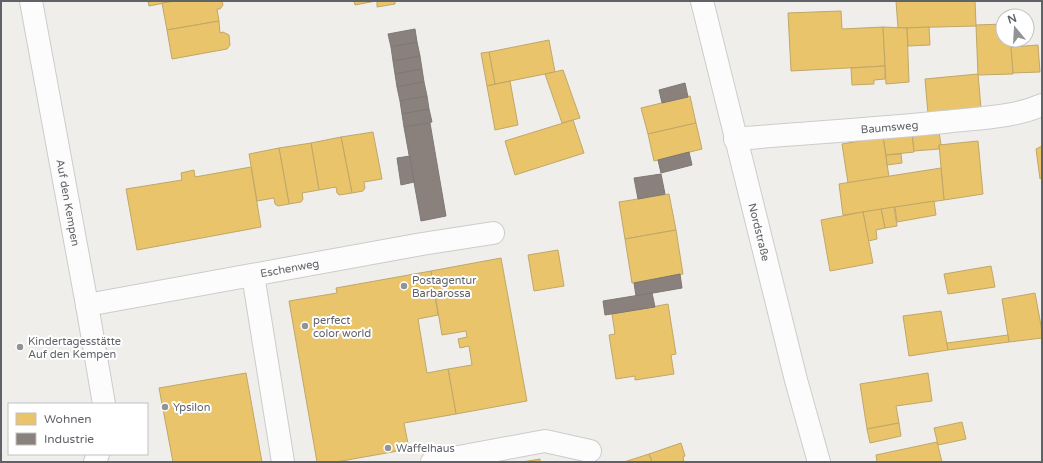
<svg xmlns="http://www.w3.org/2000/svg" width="1043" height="463" font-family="'Varela Round',sans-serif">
  <rect width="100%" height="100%" fill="#efeeea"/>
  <g fill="#e9c46a" stroke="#c0a769">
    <polygon points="148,1 175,1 149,6"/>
    <polygon points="175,1 222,1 223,5 220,9 217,9 219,21 167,30 162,3"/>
    <polygon points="354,1 376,1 355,5"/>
    <polygon points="377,1 395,1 395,4 377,7"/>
    <polygon points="896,1 975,1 976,25 976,26 898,28"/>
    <polygon points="841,11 842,29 883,27 885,66 791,71 788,13"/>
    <polygon points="219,21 220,33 223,32 229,35 230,45 227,49 172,59 167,30"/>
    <polygon points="1003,24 1003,40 1011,40 1013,74 978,75 976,25"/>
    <polygon points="883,27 907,28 909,82 886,84"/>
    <polygon points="929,27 930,45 908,46 907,28"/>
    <polygon points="549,40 555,72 495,84 489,52"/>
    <polygon points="1038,45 1040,72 1013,73 1011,47"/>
    <polygon points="489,52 495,84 487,86 481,53"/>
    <polygon points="885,66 885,79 874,80 874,84 852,85 851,68"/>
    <polygon points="563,70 580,118 562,123 545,74"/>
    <polygon points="978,74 981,108 928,114 925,79"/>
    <polygon points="510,81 518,125 495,130 487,86"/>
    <polygon points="690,96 696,123 648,134 641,108"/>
    <polygon points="573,120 584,153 515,175 505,141"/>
    <polygon points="696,123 702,149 654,161 648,134"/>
    <polygon points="373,132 382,179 364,182 365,188 363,191 352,193 341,137"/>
    <polygon points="939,132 941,145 939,145 939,149 914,151 912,135"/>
    <polygon points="912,135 914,152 886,155 883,138"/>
    <polygon points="341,137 352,193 339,195 337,193 336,187 319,190 311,143"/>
    <polygon points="883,137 889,177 848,183 842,144"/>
    <polygon points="978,141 983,194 944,200 939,145"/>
    <polygon points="311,143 319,190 302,193 303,199 301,202 289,204 279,148"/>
    <polygon points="1042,146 1042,177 1040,179 1036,149"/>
    <polygon points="279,148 289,204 278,206 275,204 274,198 257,201 249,154"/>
    <polygon points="901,154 902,163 887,165 886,155"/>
    <polygon points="251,167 261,227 137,250 126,189 182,180 181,173 194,170 195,177"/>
    <polygon points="941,168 944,200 843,215 839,184"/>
    <polygon points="669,194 676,230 625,239 619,202"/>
    <polygon points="934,201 936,215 897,222 895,207"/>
    <polygon points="894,207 897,226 885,228 881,209"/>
    <polygon points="881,209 885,228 876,230 877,239 868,241 863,212"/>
    <polygon points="863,212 873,263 830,271 821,220"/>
    <polygon points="676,230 683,274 632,283 625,239"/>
    <polygon points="558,250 564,286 534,291 528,255"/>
    <polygon points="501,258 527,401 456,414 448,369 472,365 469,346 460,348 458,339 467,337 466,331 442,335 431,271"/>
    <polygon points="991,266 995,287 948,294 944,274"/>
    <polygon points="431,271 438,315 418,319 427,373 448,369 456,414 404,423 409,449 336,462 317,462 289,301 337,293 336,288"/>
    <polygon points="1035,293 1042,331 1042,338 1009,342 1002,299"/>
    <polygon points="668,304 676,354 671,355 674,374 635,380 635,376 616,379 609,335 615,334 612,314"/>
    <polygon points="941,311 948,350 909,356 903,316"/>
    <polygon points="1008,335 1009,342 948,350 947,343"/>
    <polygon points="246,373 262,462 173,462 159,388"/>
    <polygon points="928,373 932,401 896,406 899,423 867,429 860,384"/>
    <polygon points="962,422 966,439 938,445 934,428"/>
    <polygon points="899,423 901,436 870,443 867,429"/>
    <polygon points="937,442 942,462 877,462 876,455"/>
    <polygon points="681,443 685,456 683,457 684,462 652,462 649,454"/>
    <polygon points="649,454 652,462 624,462"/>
    <polygon points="540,459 540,462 522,462"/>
  </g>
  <g fill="#8a817c" stroke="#7d7876">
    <polygon points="415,29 417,42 391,47 388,34"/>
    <polygon points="417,42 420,56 393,61 391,47"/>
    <polygon points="420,56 422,69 395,74 393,61"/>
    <polygon points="422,69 424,82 397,87 395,74"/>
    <polygon points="424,82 427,96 400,101 397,87"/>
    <polygon points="685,83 688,97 662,103 659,90"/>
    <polygon points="427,96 429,109 402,114 400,101"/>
    <polygon points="429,109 432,122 404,127 402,114"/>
    <polygon points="430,123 446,216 421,221 404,127"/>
    <polygon points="689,152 692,165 661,173 658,160"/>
    <polygon points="410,156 414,182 401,185 397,158"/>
    <polygon points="661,174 665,194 638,199 634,178"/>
    <polygon points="680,274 682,288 636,296 634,283"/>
    <polygon points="652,293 655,307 605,315 603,301"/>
  </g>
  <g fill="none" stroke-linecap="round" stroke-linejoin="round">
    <defs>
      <g id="minor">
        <path id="s1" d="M31,1L87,305L104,404"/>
        <path id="s2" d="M735,139C805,133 875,129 944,122C977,118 1012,118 1042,105"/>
        <polyline points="253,275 283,462"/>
        <path id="s3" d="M87,305L422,244L493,233"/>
        <polyline points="95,462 98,454"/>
        <polyline points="432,462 545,441 590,451"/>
      </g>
      <g id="tertiary">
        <path id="s4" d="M702,1L796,380L819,462"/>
      </g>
    </defs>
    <use href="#minor" stroke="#cbcccc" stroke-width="24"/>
    <use href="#tertiary" stroke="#cbcccc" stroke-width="24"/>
    <use href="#minor" stroke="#fdfcfc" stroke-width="22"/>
    <use href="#tertiary" stroke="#fdfcfc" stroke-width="22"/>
  </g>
  <g fill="#919496" stroke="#fff" stroke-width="1.5">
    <circle cx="404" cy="286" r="4"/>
    <circle cx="305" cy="326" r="4"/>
    <circle cx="20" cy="347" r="4"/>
    <circle cx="165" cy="407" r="4"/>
    <circle cx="388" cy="448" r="4"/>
  </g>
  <g text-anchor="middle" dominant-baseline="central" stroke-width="4" stroke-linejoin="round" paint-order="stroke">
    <g font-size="11" fill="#5f6368" stroke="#fff">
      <text stroke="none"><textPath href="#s2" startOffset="155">Baumsweg</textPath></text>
      <text stroke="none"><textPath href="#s1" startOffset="205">Auf den Kempen</textPath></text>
      <text stroke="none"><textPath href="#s4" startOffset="238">Nordstraße</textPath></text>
      <text stroke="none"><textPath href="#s3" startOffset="206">Eschenweg</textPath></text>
    </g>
    <g font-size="11" fill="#5f6368" stroke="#fff" text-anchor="start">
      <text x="412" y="280">Postagentur<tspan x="412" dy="13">Barbarossa</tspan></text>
      <text x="313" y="320">perfect<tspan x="313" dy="13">color world</tspan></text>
      <text x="28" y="341">Kindertagesstätte<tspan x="28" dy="13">Auf den Kempen</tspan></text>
      <text x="173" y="407">Ypsilon</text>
      <text x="396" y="448">Waffelhaus</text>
    </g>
  </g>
  <rect width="1043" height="463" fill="none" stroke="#5f6368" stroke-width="4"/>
  <rect x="8" y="403" width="140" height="52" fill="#ffffff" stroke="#bfc1c3"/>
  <rect x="16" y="413" width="20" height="12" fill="#e9c46a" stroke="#bfc1c3"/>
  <text x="44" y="423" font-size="12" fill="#5f6368">Wohnen</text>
  <rect x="16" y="433" width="20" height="12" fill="#8a817c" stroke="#bfc1c3"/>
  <text x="44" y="443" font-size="12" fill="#5f6368">Industrie</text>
  <g transform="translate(1015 28) rotate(342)"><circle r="19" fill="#ffffff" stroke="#bfc1c3"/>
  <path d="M0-3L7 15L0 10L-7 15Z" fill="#919496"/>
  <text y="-6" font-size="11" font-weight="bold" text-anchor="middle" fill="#5f6368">N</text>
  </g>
</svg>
